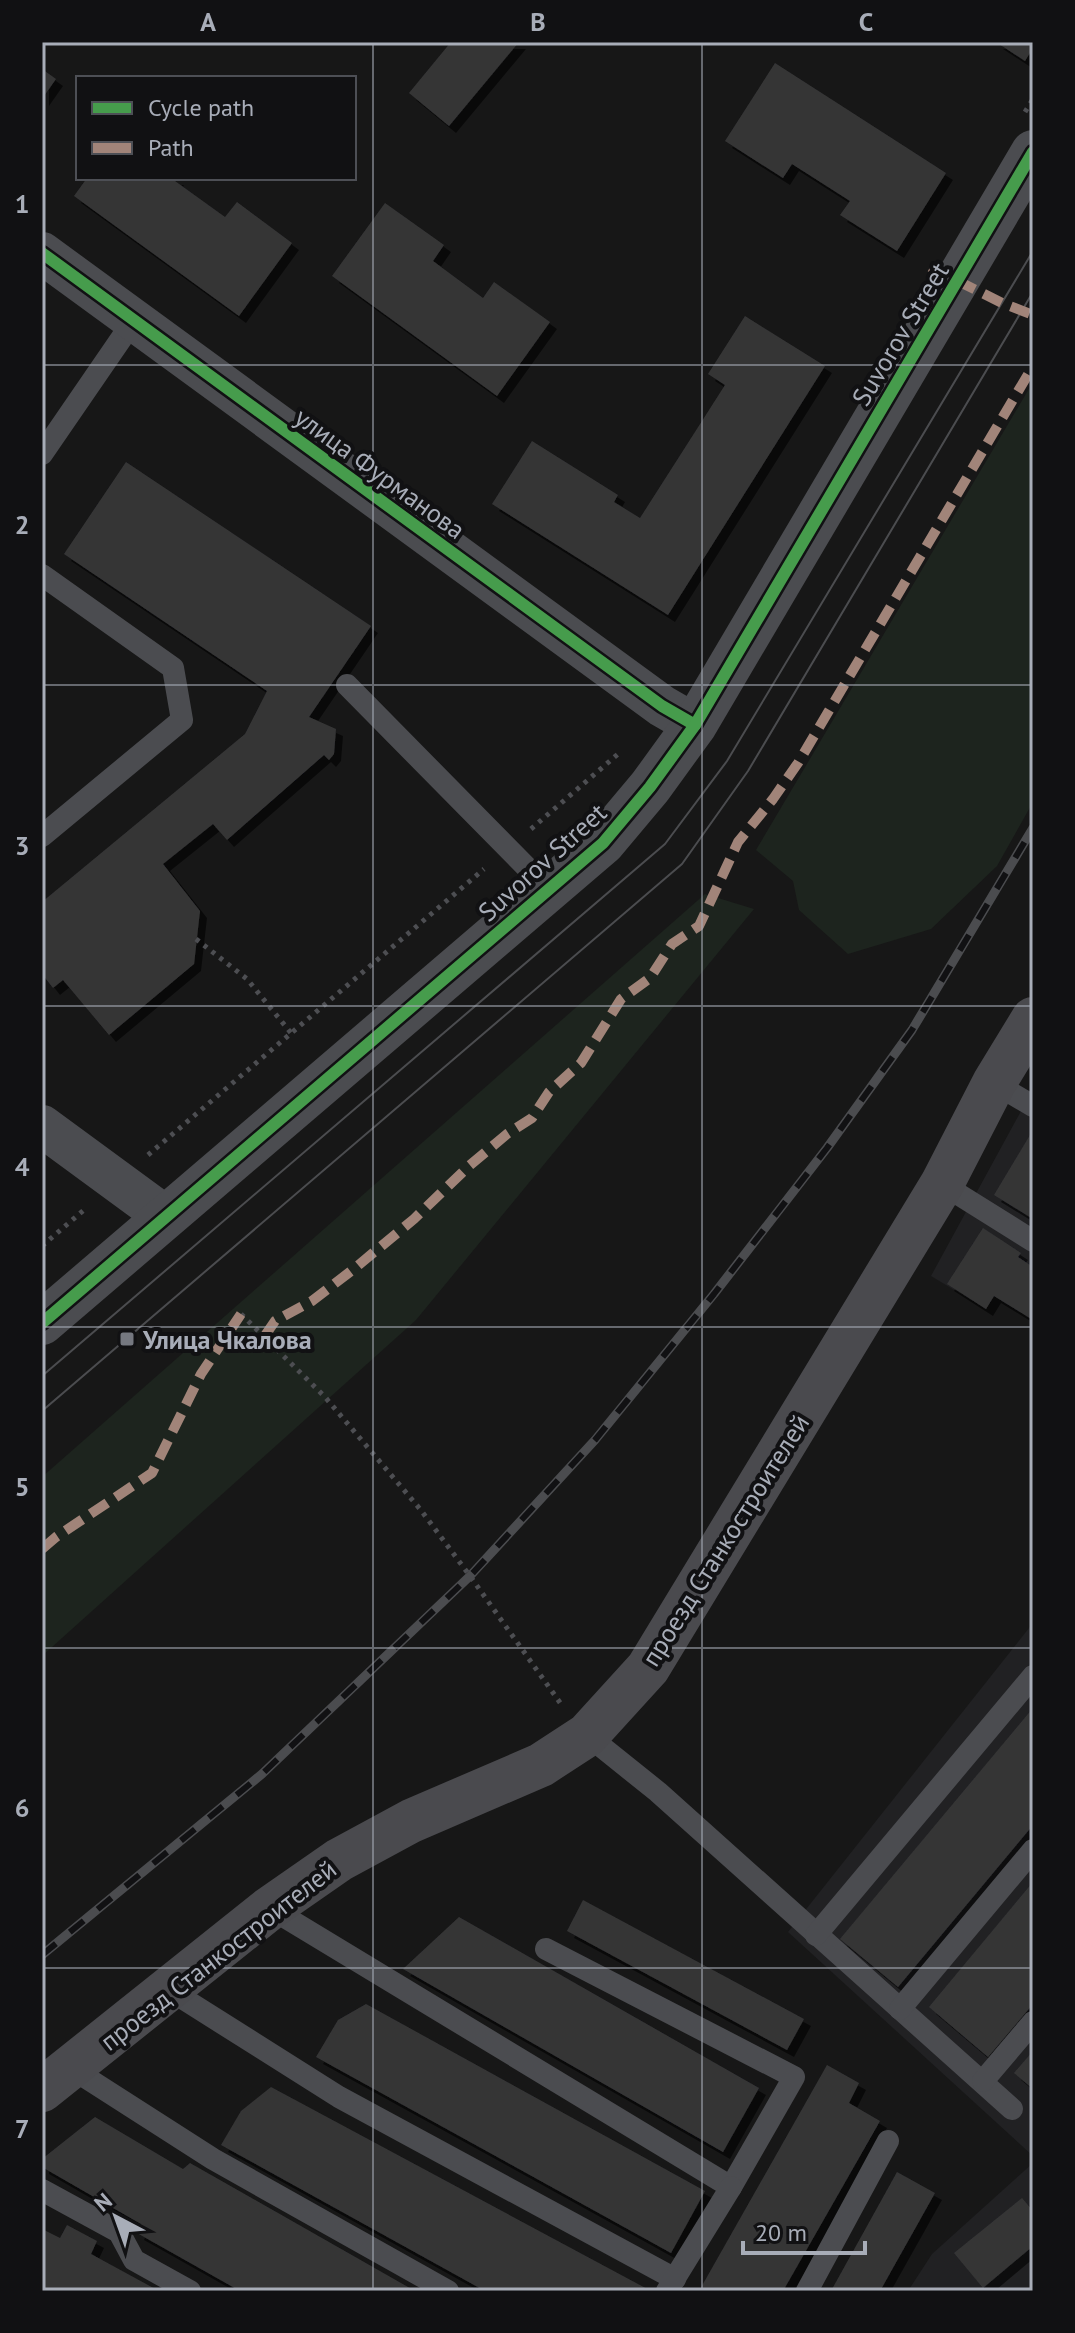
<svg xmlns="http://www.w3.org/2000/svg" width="1075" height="2333" font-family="'PT Sans',sans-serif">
  <defs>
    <filter id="shadow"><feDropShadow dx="7" dy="7" stdDeviation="0" flood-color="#0009"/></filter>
  </defs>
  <rect width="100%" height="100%" fill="#171717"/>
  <g fill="#212123">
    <polygon points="1033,1089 1033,1320 994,1296 986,1309 931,1276"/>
    <polygon points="1033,1623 1033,2156 788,1932"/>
    <polygon points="1033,2163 1033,2291 908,2291 932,2254"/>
  </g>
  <g fill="#1d241e">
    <polygon points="1033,382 1033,802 997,866 931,929 848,954 799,910 793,881 756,850"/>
    <polygon points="705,894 754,909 416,1320 42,1656 42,1477"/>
  </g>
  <g fill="#353536" filter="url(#shadow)">
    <polygon points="451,42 519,42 449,126 409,93"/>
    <polygon points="996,42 1033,42 1033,48 1025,61"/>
    <polygon points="775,63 946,173 897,251 840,215 850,201 792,164 783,178 725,141"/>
    <polygon points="42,69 56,79 42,99"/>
    <polygon points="87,178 177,178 175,181 225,217 237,202 292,243 239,316 74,196"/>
    <polygon points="385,203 444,245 433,261 483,298 494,282 550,322 497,396 332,276"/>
    <polygon points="745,316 825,366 668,615 492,504 532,441 618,495 614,502 640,518 725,385 708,374"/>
    <polygon points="126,462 371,626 309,717 336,729 334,754 329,760 324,755 227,840 213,824 163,864 200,911 194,964 109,1035 63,980 53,988 42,974 42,902 245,734 267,691 64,554"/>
    <polygon points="1033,1130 1033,1219 994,1195"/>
    <polygon points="983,1228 1021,1253 1018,1257 1033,1267 1033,1320 994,1296 986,1309 947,1284"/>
    <polygon points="1033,1708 1033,1825 898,1987 840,1939"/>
    <polygon points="1033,1882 1033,2004 988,2057 929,2007"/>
    <polygon points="583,1900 804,2019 787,2050 567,1931"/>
    <polygon points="459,1917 759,2088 723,2152 403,1969"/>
    <polygon points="366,2004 705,2191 671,2253 316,2057 338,2020"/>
    <polygon points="1033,2051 1033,2089 1014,2073"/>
    <polygon points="827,2065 859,2083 849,2103 880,2121 783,2291 699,2291"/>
    <polygon points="271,2087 651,2291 485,2291 221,2145 241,2111"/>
    <polygon points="95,2117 183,2169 190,2163 415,2291 240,2291 137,2233 141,2224 42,2167 42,2159"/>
    <polygon points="897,2172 935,2193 880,2291 831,2291"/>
    <polygon points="1022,2198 1033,2211 1033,2246 983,2288 954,2253"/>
    <polygon points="67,2225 97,2241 91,2254 159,2291 42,2291 42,2229 60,2238"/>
  </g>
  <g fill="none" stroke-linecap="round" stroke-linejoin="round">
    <g stroke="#4d4e52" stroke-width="5" stroke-dasharray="4 6" stroke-linecap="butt">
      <polyline points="1025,112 1033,99"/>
      <polyline points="531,829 618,754"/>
      <polyline points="196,939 247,979 291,1033"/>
      <polyline points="148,1155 484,869"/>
      <polyline points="42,1246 85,1209"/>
      <polyline points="241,1314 325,1397 420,1509 470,1576 561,1704"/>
    </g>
    <g stroke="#4b4c50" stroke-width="22">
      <polyline points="42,454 134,320"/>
      <polyline points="42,575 173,668 182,720 42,836"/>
      <polyline points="347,685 548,889"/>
      <polyline points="994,1083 1033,1106"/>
      <polyline points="942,1184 1033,1241"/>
      <polyline points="587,1735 658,1792 1012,2109"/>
      <polyline points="270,1908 731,2187 794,2077 546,1949"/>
      <polyline points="816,1935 1033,1676"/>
      <polyline points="168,1989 339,2097 675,2279"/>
      <polyline points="900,2009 1033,1850"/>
      <polyline points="71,2068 213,2159 448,2291"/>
      <polyline points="983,2081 1033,2022"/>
      <polyline points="42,2190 119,2232 134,2260 190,2291"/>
      <polyline points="667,2291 731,2187"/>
      <polyline points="807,2291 888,2141"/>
    </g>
    <g stroke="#4b4c50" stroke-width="42">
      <polyline points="42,253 662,706 695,725"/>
      <polyline points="42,1126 166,1217"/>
    </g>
    <polyline stroke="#4b4c50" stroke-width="44" points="42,1323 603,843 650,787 695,725 1033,152"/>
    <polyline stroke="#4a4a4e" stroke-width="44" points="42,2090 270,1908 339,1860 411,1821 541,1765 587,1735 648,1668 942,1184 994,1083 1033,1019"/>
    <g stroke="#4b4c4f" stroke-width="2">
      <polyline points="42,1376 665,844 727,761 1033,251"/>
      <polyline points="42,1411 682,864 748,771 1033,292"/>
    </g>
    <defs>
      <polyline id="rail" points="42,1955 262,1774 470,1576 595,1440 714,1294 827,1148 912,1030 1033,828"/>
    </defs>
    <use href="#rail" stroke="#4b4c4f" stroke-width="9"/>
    <use href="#rail" stroke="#111113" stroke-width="6" stroke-dasharray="18" stroke-linecap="butt"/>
    <g stroke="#a18479" stroke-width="10" stroke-dasharray="20 10" stroke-linecap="butt">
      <polyline points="930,267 1002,303 1033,315"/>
      <polyline points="264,1337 275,1321 312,1301 355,1268 414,1219 469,1166 507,1134 532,1118 549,1092 581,1063 621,999 650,978 672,944 699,926 738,842 773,799 798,763 1033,366"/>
      <polyline points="42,1549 56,1537 152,1473 201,1374 241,1314"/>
    </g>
    <defs>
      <g id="cycleway">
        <polyline points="42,253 662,706 695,725"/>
        <polyline points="42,1323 603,843 650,787 695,725 1033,152"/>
      </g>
    </defs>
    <use href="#cycleway" stroke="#111113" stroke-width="17"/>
    <use href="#cycleway" stroke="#469c4c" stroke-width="12"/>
  </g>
  <path fill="none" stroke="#a8adb8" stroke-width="2" stroke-opacity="0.55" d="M373,42V2291M702,42V2291M42,365H1033M42,685H1033M42,1006H1033M42,1327H1033M42,1648H1033M42,1968H1033"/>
  <rect fill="#757880" stroke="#111113" stroke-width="3" x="119" y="1331" width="16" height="16" rx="4"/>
  <g text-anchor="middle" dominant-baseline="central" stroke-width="8" stroke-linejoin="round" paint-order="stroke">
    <g font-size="26" fill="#a8adb8" stroke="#111113">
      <text transform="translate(900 334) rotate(-59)">Suvorov Street</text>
      <text transform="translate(380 473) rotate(36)">улица Фурманова</text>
      <text transform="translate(542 862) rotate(-42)">Suvorov Street</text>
      <text transform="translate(725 1540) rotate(-58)">проезд Станкостроителей</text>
      <text transform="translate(218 1955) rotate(-38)">проезд Станкостроителей</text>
    </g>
    <g font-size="26" font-weight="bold" fill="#a8adb8" stroke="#111113" text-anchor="start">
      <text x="143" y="1339">Улица Чкалова</text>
    </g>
  </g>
  <rect width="1075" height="2333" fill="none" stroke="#111113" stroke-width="88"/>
  <rect x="76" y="76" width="280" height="104" fill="#111113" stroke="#4d4f55" stroke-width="2"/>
  <rect x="92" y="102" width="40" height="12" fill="#469c4c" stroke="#4d4f55" stroke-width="2"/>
  <text x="148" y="116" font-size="24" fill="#a8adb8">Cycle path</text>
  <rect x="92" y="142" width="40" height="12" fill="#a18479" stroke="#4d4f55" stroke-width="2"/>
  <text x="148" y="156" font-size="24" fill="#a8adb8">Path</text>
  <g transform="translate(116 2217) rotate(319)" stroke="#111113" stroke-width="6" paint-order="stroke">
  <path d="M0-6L14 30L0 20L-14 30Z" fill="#a8adb8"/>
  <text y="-12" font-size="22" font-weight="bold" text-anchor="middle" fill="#a8adb8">N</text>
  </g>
  <path d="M743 2241v12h122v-12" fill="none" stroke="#a8adb8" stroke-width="4"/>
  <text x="755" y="2241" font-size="24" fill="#a8adb8" stroke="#111113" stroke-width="6" paint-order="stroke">20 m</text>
  <rect x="44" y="44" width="987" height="2245" fill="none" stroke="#a8adb8" stroke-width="3"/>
  <g font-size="26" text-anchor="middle" font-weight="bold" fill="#a8adb8">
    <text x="208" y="31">A</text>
    <text x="538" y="31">B</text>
    <text x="866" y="31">C</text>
    <text x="22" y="213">1</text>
    <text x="22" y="534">2</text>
    <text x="22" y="855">3</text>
    <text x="22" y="1176">4</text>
    <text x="22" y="1496">5</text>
    <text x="22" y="1817">6</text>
    <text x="22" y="2138">7</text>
  </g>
</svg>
